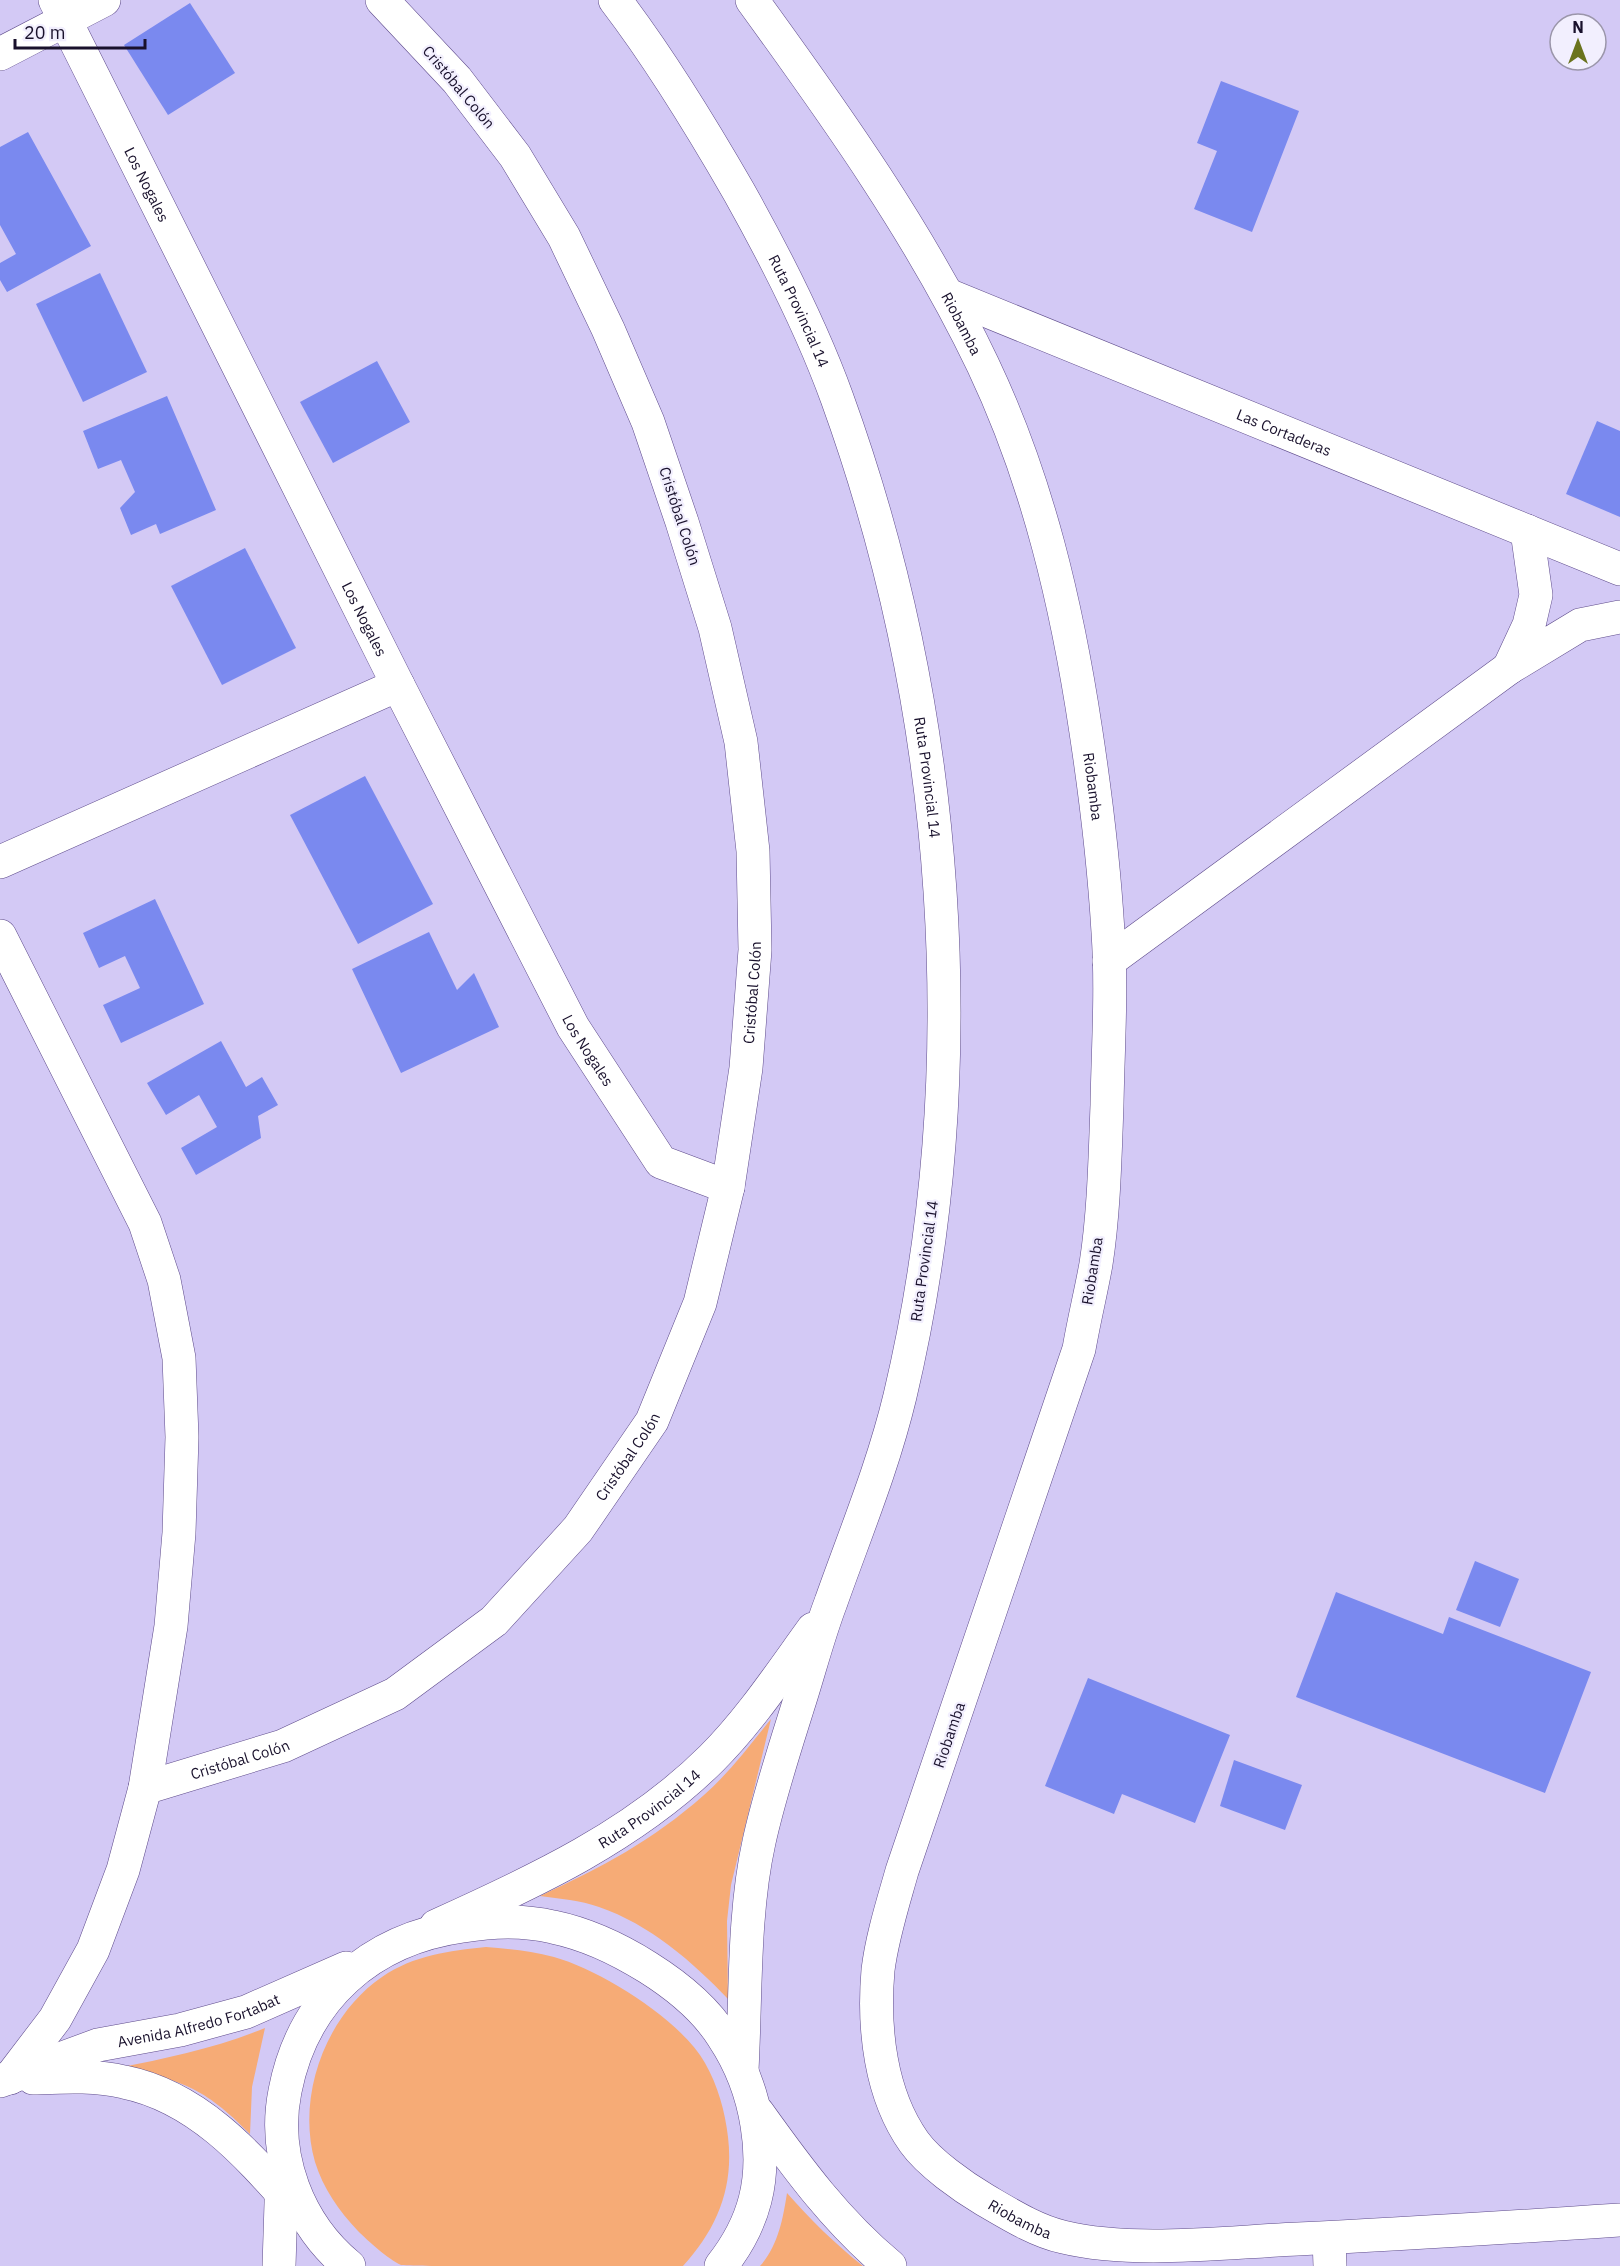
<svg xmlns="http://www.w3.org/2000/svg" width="1620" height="2266" font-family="'IBM Plex Sans',sans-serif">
  <rect width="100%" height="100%" fill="#d3c9f5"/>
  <g fill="#f6ab76">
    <path d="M771,1719L731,1885L727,1921L728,1999C693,1962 649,1924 599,1907C580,1900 560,1899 540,1896C602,1867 652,1841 704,1795C729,1773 750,1745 771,1719Z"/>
    <path d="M486,1947C509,1949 531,1951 554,1957C601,1970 681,2020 705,2063C718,2086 725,2111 728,2137C734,2188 717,2229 683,2266C610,2266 537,2266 464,2266C451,2266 411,2266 401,2265C388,2259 368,2241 358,2231C339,2211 323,2188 315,2162C296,2096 326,2015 382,1977C414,1955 449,1951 486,1947Z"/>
    <path d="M265,2028L252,2087L250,2134C204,2087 180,2079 117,2068C168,2058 216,2048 265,2028Z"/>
    <path d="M787,2193C811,2220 835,2244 863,2266H760C778,2246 783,2219 787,2193Z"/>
  </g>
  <g fill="#7a89ef">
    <polygon points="190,3 235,73 168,115 124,45"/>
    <polygon points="1221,81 1299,111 1252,232 1194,209 1217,151 1197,143"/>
    <polygon points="28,132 91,246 7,292 0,280 0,263 16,254 0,225 0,147"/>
    <polygon points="100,273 147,372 83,402 36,304"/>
    <polygon points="377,361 410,422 333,463 300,402"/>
    <polygon points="167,396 216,510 160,534 156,524 131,535 120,508 135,492 121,460 98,469 83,431"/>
    <polygon points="1597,421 1620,431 1620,517 1566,494"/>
    <polygon points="245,548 296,648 222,685 171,586"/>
    <polygon points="365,776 433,904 358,944 290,815"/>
    <polygon points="155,899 204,1004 121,1043 103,1005 140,988 125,956 99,968 83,933"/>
    <polygon points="429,932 457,990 474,973 499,1027 401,1073 352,969"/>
    <polygon points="221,1041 246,1087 262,1077 278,1105 258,1116 261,1138 196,1175 181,1148 217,1127 199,1095 166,1115 147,1083"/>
    <polygon points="1475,1561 1519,1579 1500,1627 1456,1610"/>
    <polygon points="1336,1592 1443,1634 1449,1617 1591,1672 1545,1793 1296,1697"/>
    <polygon points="1088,1678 1230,1735 1195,1823 1122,1794 1114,1814 1045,1786"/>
    <polygon points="1234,1760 1302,1785 1285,1830 1220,1806"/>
  </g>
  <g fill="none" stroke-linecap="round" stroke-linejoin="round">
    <defs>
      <g id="minor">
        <path id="s1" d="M55,0L398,685L573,1027L661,1162L728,1187"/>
        <path id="s2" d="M752,0C837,117 921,235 983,365C1038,481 1067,605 1086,732C1096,798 1104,865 1108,932C1112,990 1108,1048 1107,1105C1105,1158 1104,1212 1096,1264C1091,1292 1084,1320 1079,1349L902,1871C893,1903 882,1937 878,1970C873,2028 880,2094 914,2142C929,2163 963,2187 985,2200C1009,2214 1036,2231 1063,2237C1133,2254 1226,2242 1298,2239C1405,2234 1513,2227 1620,2220"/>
        <polyline points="0,54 104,0"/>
        <path id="s3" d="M948,295L1620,569"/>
        <polyline points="1527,531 1536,595 1529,625 1509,668 1580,625 1620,617"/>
        <polyline points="0,862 398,685"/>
        <polyline points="0,936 145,1223 164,1280 179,1358 182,1437 179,1533 171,1626 145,1788 123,1870 93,1950 55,2019 10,2078"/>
        <polyline points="1109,961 1509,668"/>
        <path id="s4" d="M145,1788L283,1746L395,1694L494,1621L578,1529L652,1421L700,1303L728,1187L746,1068L755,950L753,851L741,742L715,628L682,522L648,422L608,329L564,237L515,156L457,80L382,0"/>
        <polyline points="1329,2238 1330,2266"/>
      </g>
      <g id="secondary">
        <path id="s5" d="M615,0C661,60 701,126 739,192C776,258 811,326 837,398C951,713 977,1070 900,1396C883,1467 855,1534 831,1602C818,1636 809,1672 798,1706C784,1751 769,1796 759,1842C743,1914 746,1996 742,2070"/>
        <path id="s6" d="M436,1926C534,1882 635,1835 712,1758C750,1720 781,1673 813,1629"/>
        <polyline points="279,2266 282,2172"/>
      </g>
      <g id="trunk">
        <path d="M33,2078C63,2077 94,2075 124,2082C198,2097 248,2155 295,2208"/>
        <path id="s7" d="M0,2081L98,2045L180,2030L246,2012L346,1968"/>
        <path d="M758,2113C798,2169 837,2222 890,2266"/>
        <path d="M349,2266C298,2224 272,2156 285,2091C303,1998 370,1939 463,1926C492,1921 524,1920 553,1927C611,1939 691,1986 723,2037C741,2064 752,2093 757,2125C766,2179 755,2223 721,2266"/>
      </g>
    </defs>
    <use href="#minor" stroke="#5e4b8b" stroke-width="34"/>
    <use href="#secondary" stroke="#5e4b8b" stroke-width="34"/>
    <use href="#trunk" stroke="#5e4b8b" stroke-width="34"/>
    <use href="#minor" stroke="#fff" stroke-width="33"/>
    <use href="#secondary" stroke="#fff" stroke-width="33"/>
    <use href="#trunk" stroke="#fff" stroke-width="33"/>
  </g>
  <g text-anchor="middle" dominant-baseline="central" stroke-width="4.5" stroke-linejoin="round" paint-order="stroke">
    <g font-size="15" fill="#19112c" stroke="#f2effe">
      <text transform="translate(459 87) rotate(50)">Cristóbal Colón</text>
      <text stroke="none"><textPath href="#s1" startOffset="206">Los Nogales</textPath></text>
      <text stroke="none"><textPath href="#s5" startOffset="362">Ruta Provincial 14</textPath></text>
      <text stroke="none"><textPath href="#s2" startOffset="386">Riobamba</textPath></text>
      <text stroke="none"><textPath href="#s3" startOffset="363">Las Cortaderas</textPath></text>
      <text transform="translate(680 516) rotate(72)">Cristóbal Colón</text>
      <text stroke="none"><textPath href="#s1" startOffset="692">Los Nogales</textPath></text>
      <text stroke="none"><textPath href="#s5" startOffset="848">Ruta Provincial 14</textPath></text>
      <text stroke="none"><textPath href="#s2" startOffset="870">Riobamba</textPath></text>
      <text stroke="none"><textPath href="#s4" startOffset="1089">Cristóbal Colón</textPath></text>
      <text stroke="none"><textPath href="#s1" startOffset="1178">Los Nogales</textPath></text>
      <text transform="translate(924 1261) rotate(-82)">Ruta Provincial 14</text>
      <text transform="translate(1092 1271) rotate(-81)">Riobamba</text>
      <text stroke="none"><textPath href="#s4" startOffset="603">Cristóbal Colón</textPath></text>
      <text transform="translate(949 1735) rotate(-71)">Riobamba</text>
      <text stroke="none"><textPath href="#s4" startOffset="99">Cristóbal Colón</textPath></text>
      <text stroke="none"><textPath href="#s6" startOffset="244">Ruta Provincial 14</textPath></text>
      <text stroke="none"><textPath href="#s7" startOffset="208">Avenida Alfredo Fortabat</textPath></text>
      <text stroke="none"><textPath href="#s2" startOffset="2400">Riobamba</textPath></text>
    </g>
  </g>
  <g transform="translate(1578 42)"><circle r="28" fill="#f2effe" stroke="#9b96aa" stroke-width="1.5"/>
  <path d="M0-4.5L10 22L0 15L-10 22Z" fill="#6a731d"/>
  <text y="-9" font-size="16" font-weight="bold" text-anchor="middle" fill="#19112c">N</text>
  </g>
  <path d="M15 39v9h130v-9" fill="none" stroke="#19112c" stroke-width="3"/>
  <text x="24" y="39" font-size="18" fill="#19112c" stroke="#f2effe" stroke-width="4.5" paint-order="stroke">20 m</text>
</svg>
